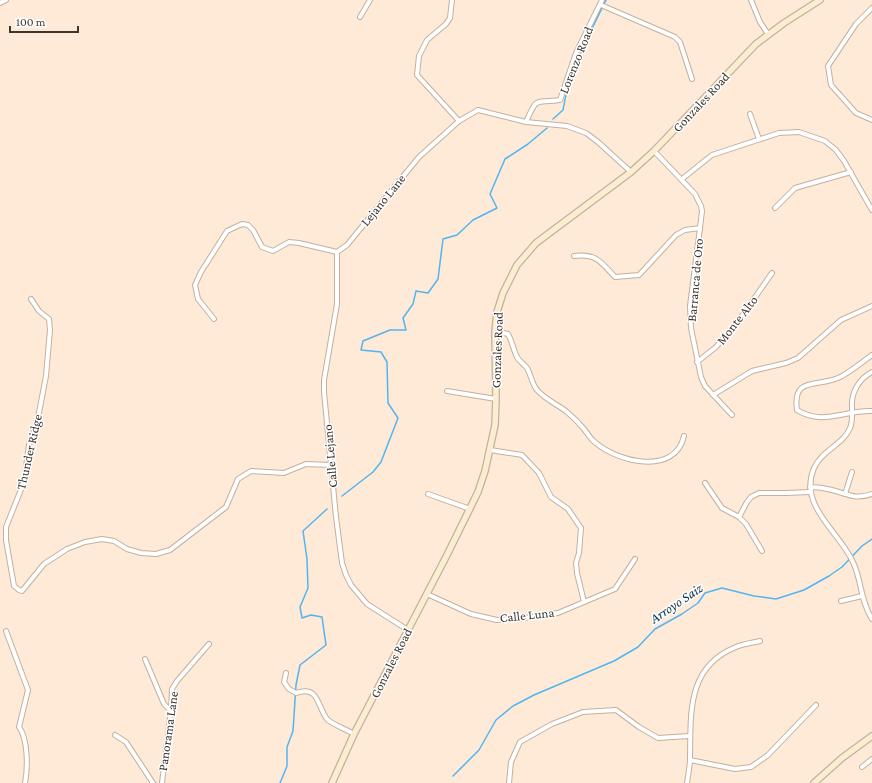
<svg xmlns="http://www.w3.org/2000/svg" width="872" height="783" font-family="'Crimson Pro',serif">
  <rect width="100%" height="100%" fill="#feead7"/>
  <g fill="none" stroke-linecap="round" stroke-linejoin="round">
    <g stroke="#52b5f1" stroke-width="1.5">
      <path d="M553,119L563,110C568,75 590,32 606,0"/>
      <polyline points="342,496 373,472 381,462 398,418 388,403 387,362 381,352 361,350 363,341 390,330 406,330 403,318 413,304 416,291 428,293 438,279 443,239 457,235 473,220 497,208 490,194 505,159 528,144 547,128"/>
      <polyline points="453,776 479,750 496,720 513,706 534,695 614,661 638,647 655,629 682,614 698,603 705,593 722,588 754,596 776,599 804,590 829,576 842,567 862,546 872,539"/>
      <polyline points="280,783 287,766 287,747 293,731 296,685 300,665 326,645 322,617 311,615 302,618 300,607 308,588 307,559 303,531 327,509"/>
    </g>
    <defs>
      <g id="street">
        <polyline points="452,0 450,18 446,24 427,40 419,56 417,75 459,121"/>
        <polyline points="751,0 760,22 768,34"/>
        <polyline points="0,3 6,0"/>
        <polyline points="601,5 675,37 680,42 692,79"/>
        <polyline points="872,8 856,24 828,66 831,85 856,113 872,120"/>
        <polyline points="360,17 370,0"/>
        <polyline points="750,114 759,139"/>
        <path d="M526,122C538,95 534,104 560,100L576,53L602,0"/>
        <polyline points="654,151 695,194 701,206 702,211 700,228 690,306 691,328 701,377 705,386 732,415"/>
        <polyline points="682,179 712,155 779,133 799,132 825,141 836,150 844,161 872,210"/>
        <polyline points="775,208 795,188 851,172"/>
        <polyline points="337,252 337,304 324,380 324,392 336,517 342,563 346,575 351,585 367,604 408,630"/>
        <path d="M574,256C596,253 601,262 615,277L639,275L676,235L685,230L700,228"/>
        <polyline points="31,299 39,311 49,319 50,330 46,376 37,423 29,445 24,482 6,527 6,540 14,586 19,590 22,591 44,564 67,549 85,542 102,539 114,541 127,549 141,553 156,554 170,550 226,507 238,479 251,471 284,473 306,464 331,465"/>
        <polyline points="214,319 198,299 195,285 201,272 227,231 242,224 248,225 253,230 262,247 273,251 289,242 299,243 337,252 347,245 419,157 459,121 478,110 526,122 567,126 586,133 598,142 631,172"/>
        <path d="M495,331L508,334C512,341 513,349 517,357C519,361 524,364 527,368C531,375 532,384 537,390C546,400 557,404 567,412C573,417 579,423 584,429C588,434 591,440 596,443C618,462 675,476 684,436"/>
        <path d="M872,355C862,362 848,374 838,378C818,387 792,376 797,410C823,426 844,410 872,411"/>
        <polyline points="697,362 716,347 737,323 772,273"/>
        <path d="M872,372C859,379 851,392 852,407C852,414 853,421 850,428C844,444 822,450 814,468C798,506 839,531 853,562C862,581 860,600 872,619"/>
        <polyline points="447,391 496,399"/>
        <polyline points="713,395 752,371 786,363 798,358 841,320 872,306"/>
        <polyline points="490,450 522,455 539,473 551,497 568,509 581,528 579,553 576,563 577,573 584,602"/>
        <polyline points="705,483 722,508 739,517 746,524 762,551"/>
        <path d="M810,487C818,487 825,488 832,490C848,494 855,500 872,494"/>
        <polyline points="428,494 470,509"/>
        <polyline points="845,494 852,472"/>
        <polyline points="739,517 747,502 751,497 759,493 786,493 810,492"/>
        <polyline points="427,594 471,614 497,620 525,618 558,613 615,589 635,559"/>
        <polyline points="841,601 862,596"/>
        <path d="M6,631L28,690L19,727C28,739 28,768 25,783"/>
        <polyline points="145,659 164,704 171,711"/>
        <path d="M286,673L284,682L289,689L296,693C319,685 317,706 327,719C331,724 348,730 354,734"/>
        <polyline points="115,735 126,742 153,783"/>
        <polyline points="690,760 735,769 751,767 768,755 816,705"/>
        <polyline points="862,767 872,759"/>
        <polyline points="162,783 171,711 172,689 177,681 209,644"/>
        <polyline points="509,783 511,762 520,742 552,724 583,712 616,710 639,727 658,738 689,736"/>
        <path d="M687,783C688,775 690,767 690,758C691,714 686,667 736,647C743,644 752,643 760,641"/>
      </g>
      <g id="secondary">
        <polyline points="332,783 354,734 447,555 478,492 485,471 495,425 496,399 495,331 497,312 503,293 517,265 536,243 631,172 654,151 756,44 784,23 820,0"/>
        <polyline points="814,783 842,758 872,736"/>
      </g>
    </defs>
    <use href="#street" stroke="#c3b09e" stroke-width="6"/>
    <use href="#secondary" stroke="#c3b09e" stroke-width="8"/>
    <use href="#street" stroke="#fff" stroke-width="4"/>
    <use href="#secondary" stroke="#fbeed0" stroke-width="5.5"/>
  </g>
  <g text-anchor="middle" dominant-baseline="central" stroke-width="3" stroke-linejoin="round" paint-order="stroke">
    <g font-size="13" fill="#3c352d" stroke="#fff">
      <text transform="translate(576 60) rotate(-68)">Lorenzo Road</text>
      <text transform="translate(701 102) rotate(-47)">Gonzales Road</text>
      <text transform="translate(383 200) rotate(-51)">Lejano Lane</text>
      <text transform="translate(695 280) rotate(-85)">Barranca de Oro</text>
      <text transform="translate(737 320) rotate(-52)">Monte Alto</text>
      <text transform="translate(497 350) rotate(-88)">Gonzales Road</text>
      <text transform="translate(29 452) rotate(-77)">Thunder Ridge</text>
      <text transform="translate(330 456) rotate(-95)">Calle Lejano</text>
      <text transform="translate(527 615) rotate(-6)">Calle Luna</text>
      <text transform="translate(391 663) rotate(-63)">Gonzales Road</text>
      <text transform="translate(168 731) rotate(-82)">Panorama Lane</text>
    </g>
    <g font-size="14" font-style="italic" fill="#09354d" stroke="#fff">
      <text transform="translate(676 603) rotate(-34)">Arroyo Saiz</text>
    </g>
  </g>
  <path d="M10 26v6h68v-6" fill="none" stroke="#3c352d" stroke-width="2"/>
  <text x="16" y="26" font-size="12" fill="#3c352d" stroke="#ffffff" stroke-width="3" paint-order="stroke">100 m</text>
</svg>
